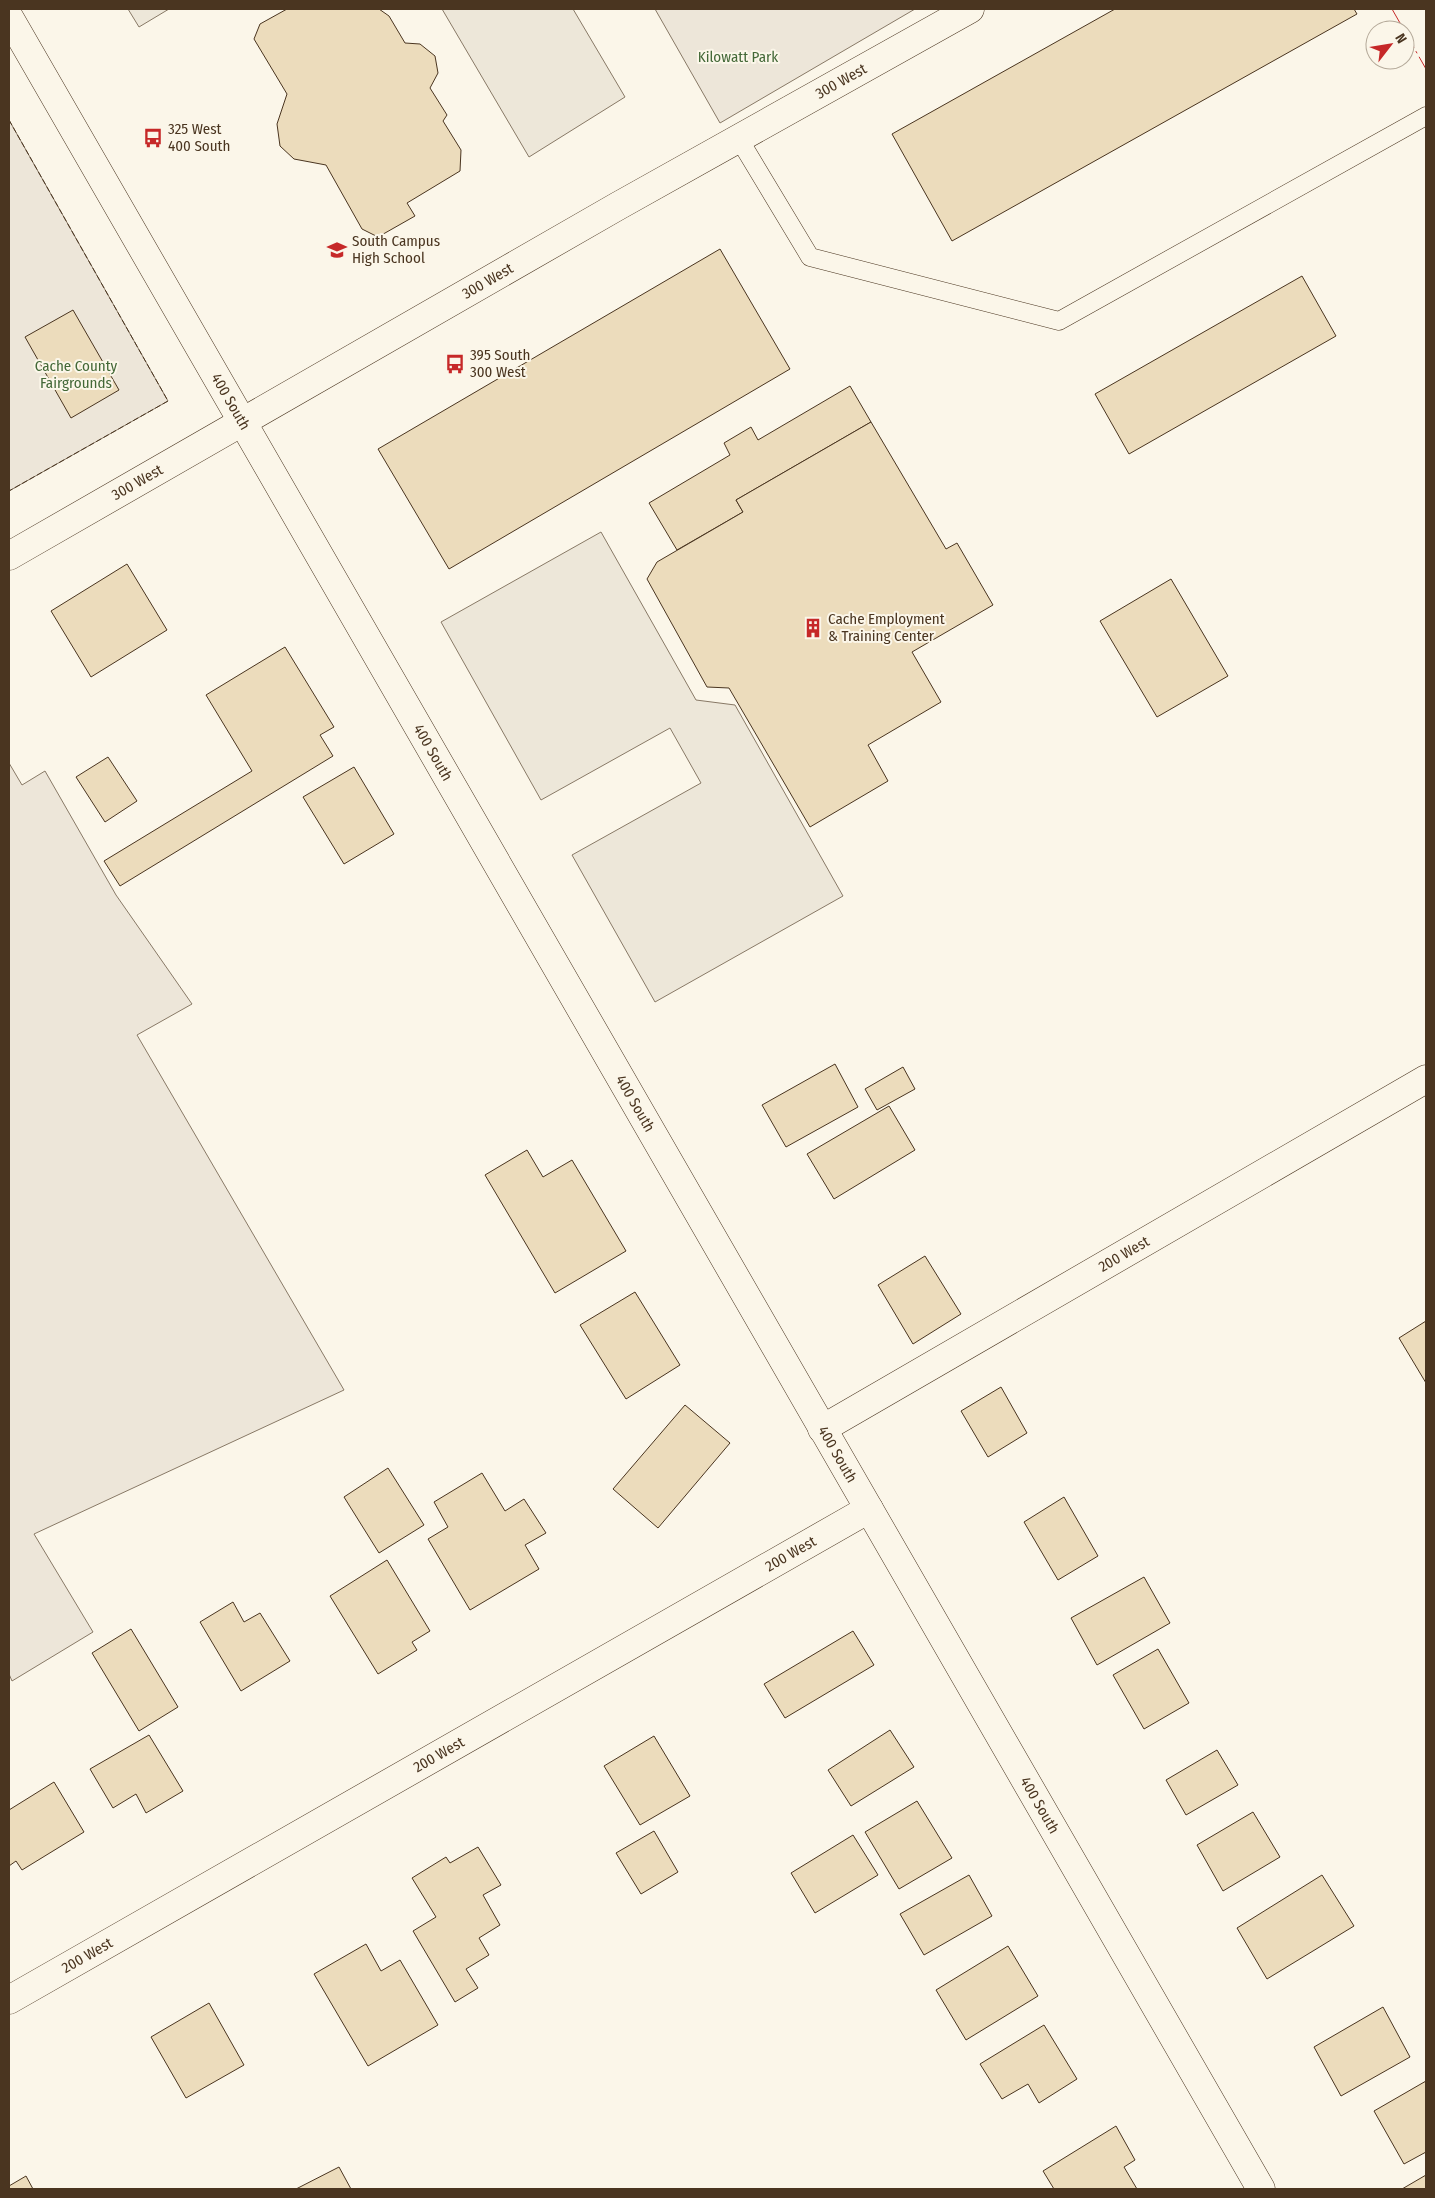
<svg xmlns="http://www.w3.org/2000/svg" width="1435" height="2198" font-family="'Fira Sans Condensed',sans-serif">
  <rect width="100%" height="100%" fill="#fbf6e9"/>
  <g fill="#ede6d9" stroke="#887966">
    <polygon points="655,9 915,9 720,123"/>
    <polygon points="9,120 168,401 9,491"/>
    <polygon points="9,763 22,785 45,771 116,895 192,1004 137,1035 344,1390 34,1534 93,1632 12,1681 9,1674"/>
  </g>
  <g fill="#ede7d9" stroke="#887966">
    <polygon points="128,9 169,9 139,27"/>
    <polygon points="442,9 573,9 625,97 529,157"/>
    <polygon points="601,532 696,700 735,705 843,896 655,1002 572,855 701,783 670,728 541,800 441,622"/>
  </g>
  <g fill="#ecdcbc" stroke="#4a3520">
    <polygon points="287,9 379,9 389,16 405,43 420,44 435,56 438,73 430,88 447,115 443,121 461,150 460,171 407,203 415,216 378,237 362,229 326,165 294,159 280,146 277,124 287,94 254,39 260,24"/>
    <polygon points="1115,9 1354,9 1357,14 952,241 892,134"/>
    <polygon points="720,249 790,369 449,569 378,449"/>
    <polygon points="1302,276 1336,336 1129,454 1095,394"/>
    <polygon points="73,310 119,390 71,418 25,337"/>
    <polygon points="850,386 871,422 736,500 743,512 677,550 649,503 730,455 724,443 751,427 758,440"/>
    <polygon points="871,422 946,549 957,543 993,605 912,652 941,702 868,745 888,781 810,827 729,688 707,687 647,579 657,562 743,512 736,500"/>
    <polygon points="127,564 167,630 91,677 51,611"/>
    <polygon points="1171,579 1228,676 1157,717 1100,621"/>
    <polygon points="285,647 334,727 320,735 333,756 120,886 104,861 252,771 206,695"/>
    <polygon points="108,757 137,801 105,822 76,777"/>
    <polygon points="354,767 394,834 344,864 303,797"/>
    <polygon points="835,1064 858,1107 786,1147 762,1105"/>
    <polygon points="903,1067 915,1089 877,1110 865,1089"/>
    <polygon points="889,1106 915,1150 834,1199 807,1154"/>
    <polygon points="527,1150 543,1177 572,1160 626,1251 555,1293 485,1175"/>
    <polygon points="925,1256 961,1314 913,1344 878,1285"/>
    <polygon points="635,1292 680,1365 626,1399 580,1325"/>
    <polygon points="1426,1321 1426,1383 1399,1338"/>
    <polygon points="1001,1387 1027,1433 988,1457 961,1411"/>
    <polygon points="685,1405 730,1443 658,1528 613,1489"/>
    <polygon points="388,1468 424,1525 379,1553 344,1497"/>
    <polygon points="482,1473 505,1511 524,1499 546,1533 525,1545 539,1569 470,1610 428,1539 448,1527 434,1502"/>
    <polygon points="1064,1497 1098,1556 1058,1580 1024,1522"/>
    <polygon points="387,1560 430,1631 412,1642 417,1650 378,1674 330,1596"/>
    <polygon points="1144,1577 1170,1623 1097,1665 1071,1618"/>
    <polygon points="233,1602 244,1622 260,1613 290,1661 241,1691 200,1622"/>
    <polygon points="131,1629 178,1707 139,1731 92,1653"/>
    <polygon points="853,1631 874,1665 785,1718 764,1684"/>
    <polygon points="1158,1649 1189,1703 1144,1729 1113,1675"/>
    <polygon points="890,1730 914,1767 851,1806 828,1770"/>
    <polygon points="149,1735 183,1791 146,1813 136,1794 113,1808 90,1769"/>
    <polygon points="654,1736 690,1796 640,1825 604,1766"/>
    <polygon points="1217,1750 1238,1785 1186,1815 1166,1780"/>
    <polygon points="54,1782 84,1832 22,1870 16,1861 9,1866 9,1810"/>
    <polygon points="917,1801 952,1858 899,1889 865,1832"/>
    <polygon points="1253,1812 1280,1857 1223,1891 1197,1845"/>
    <polygon points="654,1831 678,1872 641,1894 616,1853"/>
    <polygon points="853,1835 878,1875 815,1913 791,1873"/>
    <polygon points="478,1847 501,1885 483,1895 500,1925 479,1938 489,1955 466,1969 478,1988 455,2002 413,1931 436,1917 412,1878 446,1857 450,1863"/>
    <polygon points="969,1875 992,1916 924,1955 900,1914"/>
    <polygon points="1322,1875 1354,1926 1267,1979 1237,1928"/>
    <polygon points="366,1944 381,1971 400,1960 438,2025 368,2066 314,1974"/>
    <polygon points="1008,1946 1038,1996 966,2040 936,1990"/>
    <polygon points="209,2003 244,2065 186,2098 151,2037"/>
    <polygon points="1383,2007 1410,2057 1341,2096 1314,2047"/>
    <polygon points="1044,2025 1077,2079 1039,2103 1028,2084 1002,2099 980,2064"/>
    <polygon points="1426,2081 1426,2152 1404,2164 1374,2111"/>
    <polygon points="1116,2126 1135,2160 1124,2167 1137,2189 1054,2189 1043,2171"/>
    <polygon points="339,2167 351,2189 296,2189"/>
    <polygon points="1426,2175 1426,2189 1402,2189"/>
    <polygon points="26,2176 33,2189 9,2189 9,2186"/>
  </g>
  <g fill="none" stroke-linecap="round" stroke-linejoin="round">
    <defs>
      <polyline id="service" points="739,139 810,257 1059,321 1426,116"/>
      <g id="minor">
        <path id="s1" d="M9,17L1261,2189"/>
        <path id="s2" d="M9,556L618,206L970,9"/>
        <path id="s3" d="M822,1429L1426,1079"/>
        <path id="s4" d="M9,2000L869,1509"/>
      </g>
    </defs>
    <use href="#service" stroke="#4a3520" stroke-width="19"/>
    <use href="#minor" stroke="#4a3520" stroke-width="29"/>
    <use href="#service" stroke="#fbf6e9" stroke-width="18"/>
    <use href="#minor" stroke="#fbf6e9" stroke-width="28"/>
    <polyline stroke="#4a3520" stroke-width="1" stroke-dasharray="6 2.5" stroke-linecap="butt" points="9,120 168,401 9,491"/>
    <g stroke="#c62828" stroke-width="1" stroke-dasharray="18 4 2.5 4" stroke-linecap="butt">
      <polyline points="1392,9 1404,30"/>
      <polyline points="1405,32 1426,69"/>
    </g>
  </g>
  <defs>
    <symbol id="bus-bare" viewBox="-9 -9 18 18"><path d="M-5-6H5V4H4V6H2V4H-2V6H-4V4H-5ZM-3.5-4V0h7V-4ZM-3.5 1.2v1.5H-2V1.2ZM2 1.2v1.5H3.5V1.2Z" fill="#c62828" stroke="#fbf6e9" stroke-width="2.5" paint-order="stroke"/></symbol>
    <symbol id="school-bare" viewBox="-9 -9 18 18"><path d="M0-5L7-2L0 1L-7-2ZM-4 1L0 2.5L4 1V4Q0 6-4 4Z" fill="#c62828" stroke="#fbf6e9" stroke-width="2.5" paint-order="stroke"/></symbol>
    <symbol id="building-bare" viewBox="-9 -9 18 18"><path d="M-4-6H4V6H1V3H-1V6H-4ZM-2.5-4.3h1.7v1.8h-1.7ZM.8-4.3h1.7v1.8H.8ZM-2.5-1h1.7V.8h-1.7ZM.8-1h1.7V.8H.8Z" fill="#c62828" stroke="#fbf6e9" stroke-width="2.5" paint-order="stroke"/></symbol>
  </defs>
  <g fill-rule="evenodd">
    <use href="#bus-bare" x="139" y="124" width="28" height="28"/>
    <use href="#school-bare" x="323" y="236" width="28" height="28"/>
    <use href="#bus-bare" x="441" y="350" width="28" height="28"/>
    <use href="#building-bare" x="799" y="614" width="28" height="28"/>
  </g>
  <g text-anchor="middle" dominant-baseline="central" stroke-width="4" stroke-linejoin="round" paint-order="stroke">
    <g font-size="15" fill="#436837" stroke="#fbf6e9">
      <text x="738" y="57">Kilowatt Park</text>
      <text x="76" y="366">Cache County<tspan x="76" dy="17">Fairgrounds</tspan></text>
    </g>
    <g font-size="15" fill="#4a3520" stroke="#fbf6e9">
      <text stroke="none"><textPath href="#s2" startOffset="958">300 West</textPath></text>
      <text stroke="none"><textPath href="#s2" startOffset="552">300 West</textPath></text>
      <text stroke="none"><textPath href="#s1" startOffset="444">400 South</textPath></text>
      <text stroke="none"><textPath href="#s2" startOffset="148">300 West</textPath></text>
      <text stroke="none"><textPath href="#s1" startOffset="849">400 South</textPath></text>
      <text stroke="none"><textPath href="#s1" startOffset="1254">400 South</textPath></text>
      <text stroke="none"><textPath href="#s3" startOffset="349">200 West</textPath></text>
      <text stroke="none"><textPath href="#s1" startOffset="1659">400 South</textPath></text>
      <text stroke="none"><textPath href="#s4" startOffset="900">200 West</textPath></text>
      <text stroke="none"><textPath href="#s4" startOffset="495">200 West</textPath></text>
      <text stroke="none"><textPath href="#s1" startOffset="2064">400 South</textPath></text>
      <text stroke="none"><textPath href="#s4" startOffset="90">200 West</textPath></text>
    </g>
    <g font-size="15" fill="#4a3520" stroke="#fbf6e9" text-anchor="start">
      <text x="168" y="129">325 West<tspan x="168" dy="17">400 South</tspan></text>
      <text x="352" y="241">South Campus<tspan x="352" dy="17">High School</tspan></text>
      <text x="470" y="355">395 South<tspan x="470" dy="17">300 West</tspan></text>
      <text x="828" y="619">Cache Employment<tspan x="828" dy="17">&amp; Training Center</tspan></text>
    </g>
  </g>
  <rect width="1435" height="2198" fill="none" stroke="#4a3520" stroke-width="20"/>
  <g transform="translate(1390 45) rotate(59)"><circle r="24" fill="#fbf6e9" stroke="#b4a999"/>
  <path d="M0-4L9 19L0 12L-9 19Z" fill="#c62828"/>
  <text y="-8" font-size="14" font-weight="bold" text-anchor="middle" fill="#4a3520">N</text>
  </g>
</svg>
